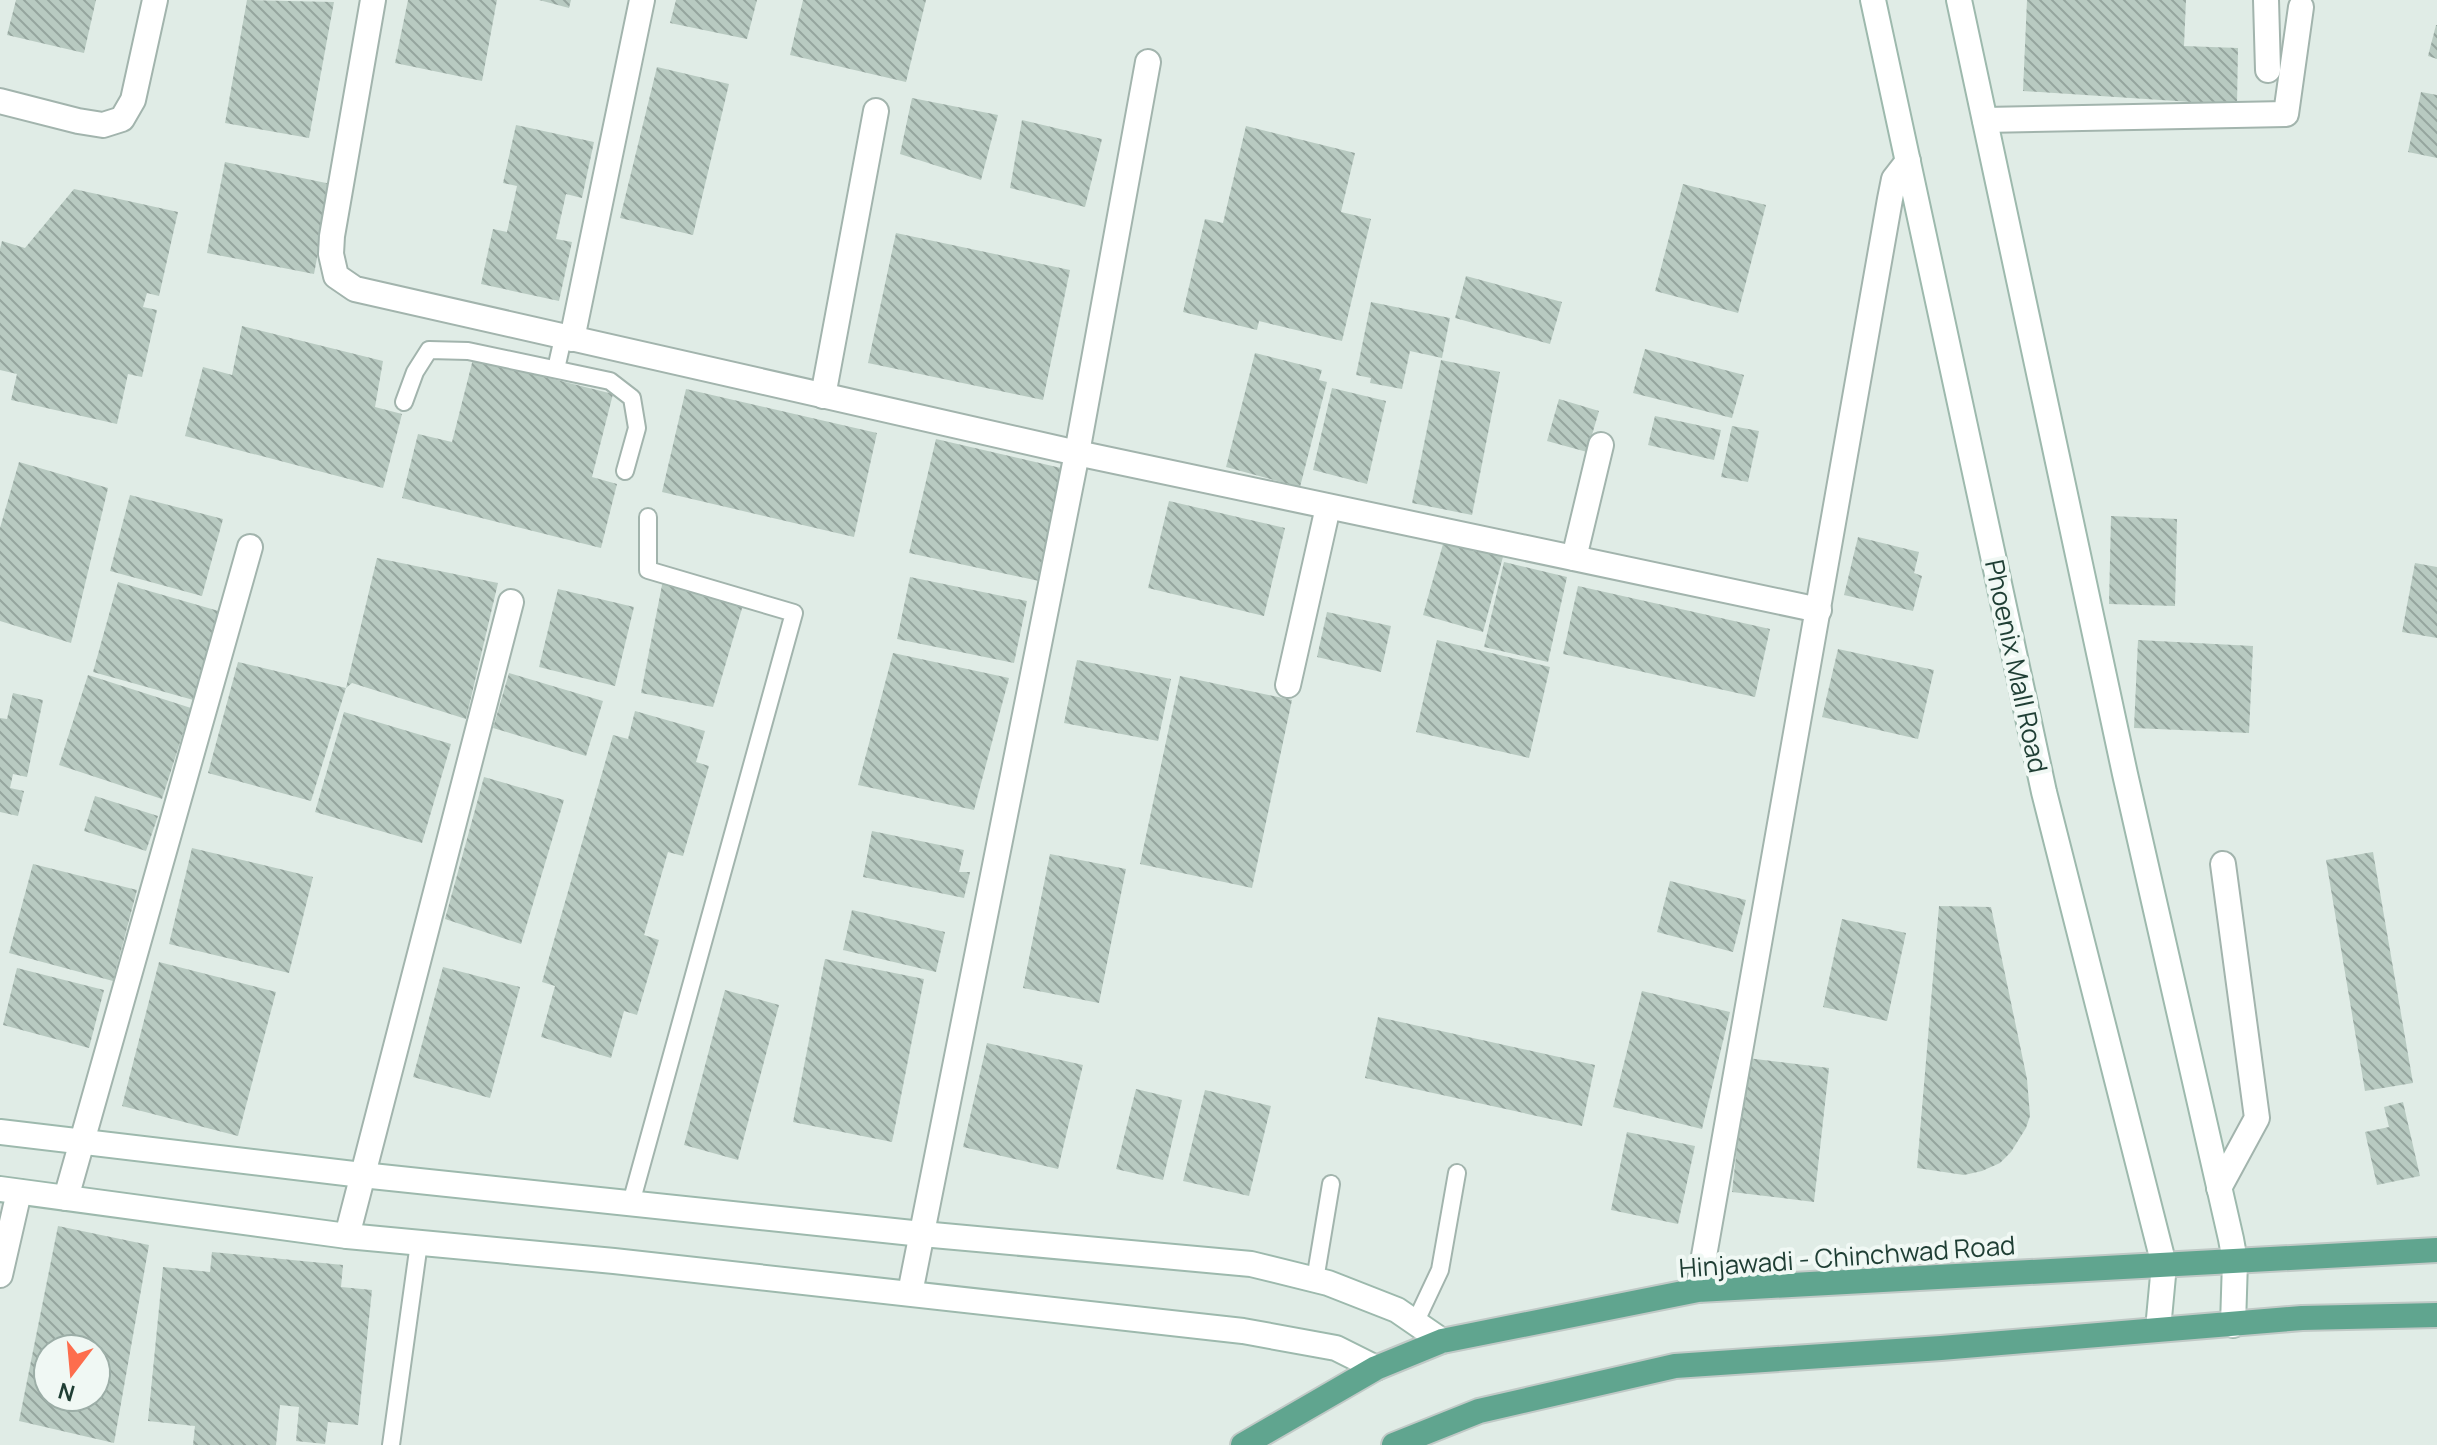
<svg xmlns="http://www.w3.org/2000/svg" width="2437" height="1445" font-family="Manrope,sans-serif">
  <defs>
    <pattern id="building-back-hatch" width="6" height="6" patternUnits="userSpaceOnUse" patternTransform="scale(2)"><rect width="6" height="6" fill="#b8cac1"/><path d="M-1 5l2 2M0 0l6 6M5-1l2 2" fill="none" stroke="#95a59e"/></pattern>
  </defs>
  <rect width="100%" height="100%" fill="#e0ece6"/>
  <g fill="url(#building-back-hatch)" fill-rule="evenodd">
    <polygon points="16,0 96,0 84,53 7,35"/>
    <polygon points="247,0 334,2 309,138 225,123"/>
    <polygon points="408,0 497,0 482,81 395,63"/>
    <polygon points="539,0 571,0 569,8"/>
    <polygon points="676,0 757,0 747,39 670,23"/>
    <polygon points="803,0 926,0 906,82 790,55"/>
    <polygon points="2027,0 2186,0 2184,46 2238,48 2237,105 2023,91"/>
    <polygon points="2436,25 2437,25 2437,59 2428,56"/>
    <polygon points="657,67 729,84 693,235 620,218"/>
    <polygon points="2421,92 2437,95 2437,158 2408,152"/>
    <polygon points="912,98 998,115 981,180 900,154"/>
    <polygon points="1022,120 1102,139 1085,207 1010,188"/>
    <polygon points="516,125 594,142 582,198 566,194 556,239 572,242 559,301 481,284 493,229 507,232 517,186 503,183"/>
    <polygon points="1246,126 1355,153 1341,212 1371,219 1342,341 1259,321 1257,330 1183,312 1205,219 1223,223"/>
    <polygon points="225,162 331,184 314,274 207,253"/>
    <polygon points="1683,184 1766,205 1738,313 1655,291"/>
    <polygon points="74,189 178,212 159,296 147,293 143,307 157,310 142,377 128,374 117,424 11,400 17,374 0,370 0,249 2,241 25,248"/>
    <polygon points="896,233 1070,270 1043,400 868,363"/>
    <polygon points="1466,276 1562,302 1550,344 1455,318"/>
    <polygon points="1371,302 1450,318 1442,358 1410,351 1402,389 1370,383 1371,378 1356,375"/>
    <polygon points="242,326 383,361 375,407 402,414 383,488 185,436 203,367 232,375"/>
    <polygon points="1645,349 1744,375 1732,418 1633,393"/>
    <polygon points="1255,353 1322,370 1319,380 1327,382 1300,487 1226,467"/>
    <polygon points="473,359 613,394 592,477 617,484 601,548 402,498 418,434 452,442"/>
    <polygon points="1441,360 1500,372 1472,515 1412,503"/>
    <polygon points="1332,388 1386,401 1367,484 1313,470"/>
    <polygon points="686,389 877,433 854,537 662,492"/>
    <polygon points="1559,399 1599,411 1587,452 1547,441"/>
    <polygon points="1655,416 1721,430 1714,460 1648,445"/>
    <polygon points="1732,426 1759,431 1748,482 1721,477"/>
    <polygon points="936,439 1061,468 1039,581 909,553"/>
    <polygon points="19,462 108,488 71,643 0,621 0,528"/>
    <polygon points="130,495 223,519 202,596 110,571"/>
    <polygon points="1169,501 1285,528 1264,616 1148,588"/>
    <polygon points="2111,516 2177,519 2175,606 2109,604"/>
    <polygon points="1445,537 1504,553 1483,632 1423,615"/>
    <polygon points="1858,537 1919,552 1914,573 1922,576 1913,611 1844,595"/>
    <polygon points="377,558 498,583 466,719 352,683 346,688"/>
    <polygon points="1504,562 1567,577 1548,662 1484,647"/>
    <polygon points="2415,563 2437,567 2437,638 2402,632"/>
    <polygon points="910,577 1027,601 1014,663 897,639"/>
    <polygon points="663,580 743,605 713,707 641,693"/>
    <polygon points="118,582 222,612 197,701 93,672"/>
    <polygon points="1578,586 1770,629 1755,697 1563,654"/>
    <polygon points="558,589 634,607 615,686 539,667"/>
    <polygon points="1327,612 1391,626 1381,672 1317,657"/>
    <polygon points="1437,640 1550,667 1529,758 1416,732"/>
    <polygon points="2138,640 2253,646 2249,733 2134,728"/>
    <polygon points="1838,649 1934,670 1918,739 1822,717"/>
    <polygon points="893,653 1009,678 974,810 858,785"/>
    <polygon points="1077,660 1171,679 1158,741 1064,723"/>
    <polygon points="238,662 346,688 311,801 208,773"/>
    <polygon points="509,673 603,701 586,756 493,728"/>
    <polygon points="88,675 191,708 162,799 59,765"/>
    <polygon points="1180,676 1292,700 1252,888 1140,864"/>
    <polygon points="13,693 43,700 27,777 13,774 10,788 24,791 18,816 0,812 0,718 7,719"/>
    <polygon points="635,711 705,731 696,762 709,766 683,856 668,852 644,935 659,940 637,1015 624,1011 611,1058 541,1037 555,986 542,982 613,735 628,739"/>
    <polygon points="344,712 451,744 422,843 315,812"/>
    <polygon points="484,777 564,800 521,944 445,919"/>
    <polygon points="95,796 158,816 146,851 84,831"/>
    <polygon points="872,831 964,850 959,872 970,872 964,898 863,877"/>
    <polygon points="192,848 313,877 289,973 169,944"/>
    <polygon points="2373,852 2413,1083 2365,1091 2326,860"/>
    <polygon points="1050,854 1126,869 1099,1003 1023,988"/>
    <polygon points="33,864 137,890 113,981 9,953"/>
    <polygon points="1670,881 1746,900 1733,952 1657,932"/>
    <polygon points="1939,906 1991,907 2027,1079 2030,1116 2026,1128 2011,1152 2000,1163 1982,1171 1964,1175 1917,1168"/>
    <polygon points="852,910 945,932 936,972 843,950"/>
    <polygon points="1842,919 1906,933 1887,1021 1823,1007"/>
    <polygon points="825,959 924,979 892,1142 793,1122"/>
    <polygon points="159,962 276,992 238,1136 122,1106"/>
    <polygon points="443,967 520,987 490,1098 413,1077"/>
    <polygon points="17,968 104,990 89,1048 3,1025"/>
    <polygon points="725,990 779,1005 738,1160 684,1145"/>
    <polygon points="1642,991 1730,1012 1702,1129 1613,1107"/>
    <polygon points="1378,1017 1595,1065 1582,1126 1365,1078"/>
    <polygon points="987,1043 1083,1065 1058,1169 963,1147"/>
    <polygon points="1747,1058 1829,1068 1814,1202 1732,1192"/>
    <polygon points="1136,1089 1182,1100 1163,1180 1116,1169"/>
    <polygon points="1205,1090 1271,1106 1249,1196 1183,1181"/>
    <polygon points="2403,1102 2420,1176 2377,1185 2365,1132 2389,1127 2384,1107"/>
    <polygon points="1627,1132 1695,1146 1678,1224 1611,1210"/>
    <path d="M58,1226L149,1245L114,1443L19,1421ZM48,1349H96V1397H48Z"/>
    <polygon points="212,1252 343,1265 341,1287 372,1290 358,1425 328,1422 325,1444 296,1441 299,1407 280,1405 276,1445 193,1445 195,1426 148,1421 163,1267 210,1272"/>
  </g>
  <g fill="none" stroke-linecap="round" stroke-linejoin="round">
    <defs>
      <g id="lane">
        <polyline points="556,369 563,338"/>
        <polyline points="404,402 415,372 429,350 468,351 610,381 632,398 637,428 625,471"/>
        <polyline points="631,1203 794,613 648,570 648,517"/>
        <polyline points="1315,1280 1331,1184"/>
        <polyline points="1415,1323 1440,1270 1457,1173"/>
        <polyline points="391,1445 419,1243"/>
      </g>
      <g id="street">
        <polyline points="373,0 332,236 331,254 336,276 355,289 1077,453 1819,610"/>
        <polyline points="2266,0 2268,70"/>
        <polyline points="0,101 78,121 103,125 122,119 133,100 155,0"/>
        <polyline points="1985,120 2286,114 2301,7"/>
        <polyline points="572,339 642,0"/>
        <polyline points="823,396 876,111"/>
        <polyline points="1574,558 1601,445"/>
        <polyline points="1288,685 1328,507"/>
        <polyline points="2219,1188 2257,1118 2223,864"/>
        <polyline points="66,1198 250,547"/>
        <polyline points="347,1236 511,602"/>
        <polyline points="0,1275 19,1192"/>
        <polyline points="1698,1290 1890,199 1894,179 1908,161"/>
        <polyline points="910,1293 1077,453 1148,62"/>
      </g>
      <g id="secondary">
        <polyline points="1873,0 2044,792 2164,1265 2158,1329"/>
        <polyline points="1959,0 2125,774 2231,1239 2235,1261 2233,1325"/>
        <polyline points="0,1132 362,1175 922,1234 1251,1264 1328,1283 1397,1310 1442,1341"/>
        <polyline points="0,1189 347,1236 614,1261 1243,1331 1336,1348 1376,1368"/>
      </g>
      <g id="primary">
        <polyline points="1243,1445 1376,1368 1442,1341 1698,1290 2437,1250"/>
        <polyline points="1394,1445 1479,1411 1675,1366 1941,1348 2302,1318 2437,1315"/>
      </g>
    </defs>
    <use href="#lane" stroke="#a2b4ad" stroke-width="20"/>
    <use href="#street" stroke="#a2b4ad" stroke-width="28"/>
    <use href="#secondary" stroke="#9db9ad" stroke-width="28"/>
    <use href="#primary" stroke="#c0c9c6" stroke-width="28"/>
    <use href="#lane" stroke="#fff" stroke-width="16"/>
    <use href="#street" stroke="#fff" stroke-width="24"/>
    <use href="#secondary" stroke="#fff" stroke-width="24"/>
    <use href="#primary" stroke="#60a58f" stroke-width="24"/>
  </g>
  <g text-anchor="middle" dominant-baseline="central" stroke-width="8" stroke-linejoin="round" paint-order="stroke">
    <g font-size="26" fill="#1f3e34" stroke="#f0f8f4">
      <text transform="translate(2017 666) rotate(78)">Phoenix Mall Road</text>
      <text transform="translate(1847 1256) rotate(-4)">Hinjawadi - Chinchwad Road</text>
    </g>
  </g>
  <g transform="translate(72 1373) rotate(196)"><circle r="38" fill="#f0f8f4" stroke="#9caea7" stroke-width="2"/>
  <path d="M0-6L14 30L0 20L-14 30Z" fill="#fd6d4d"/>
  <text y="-12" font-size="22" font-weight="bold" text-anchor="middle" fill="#1f3e34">N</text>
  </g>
</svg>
